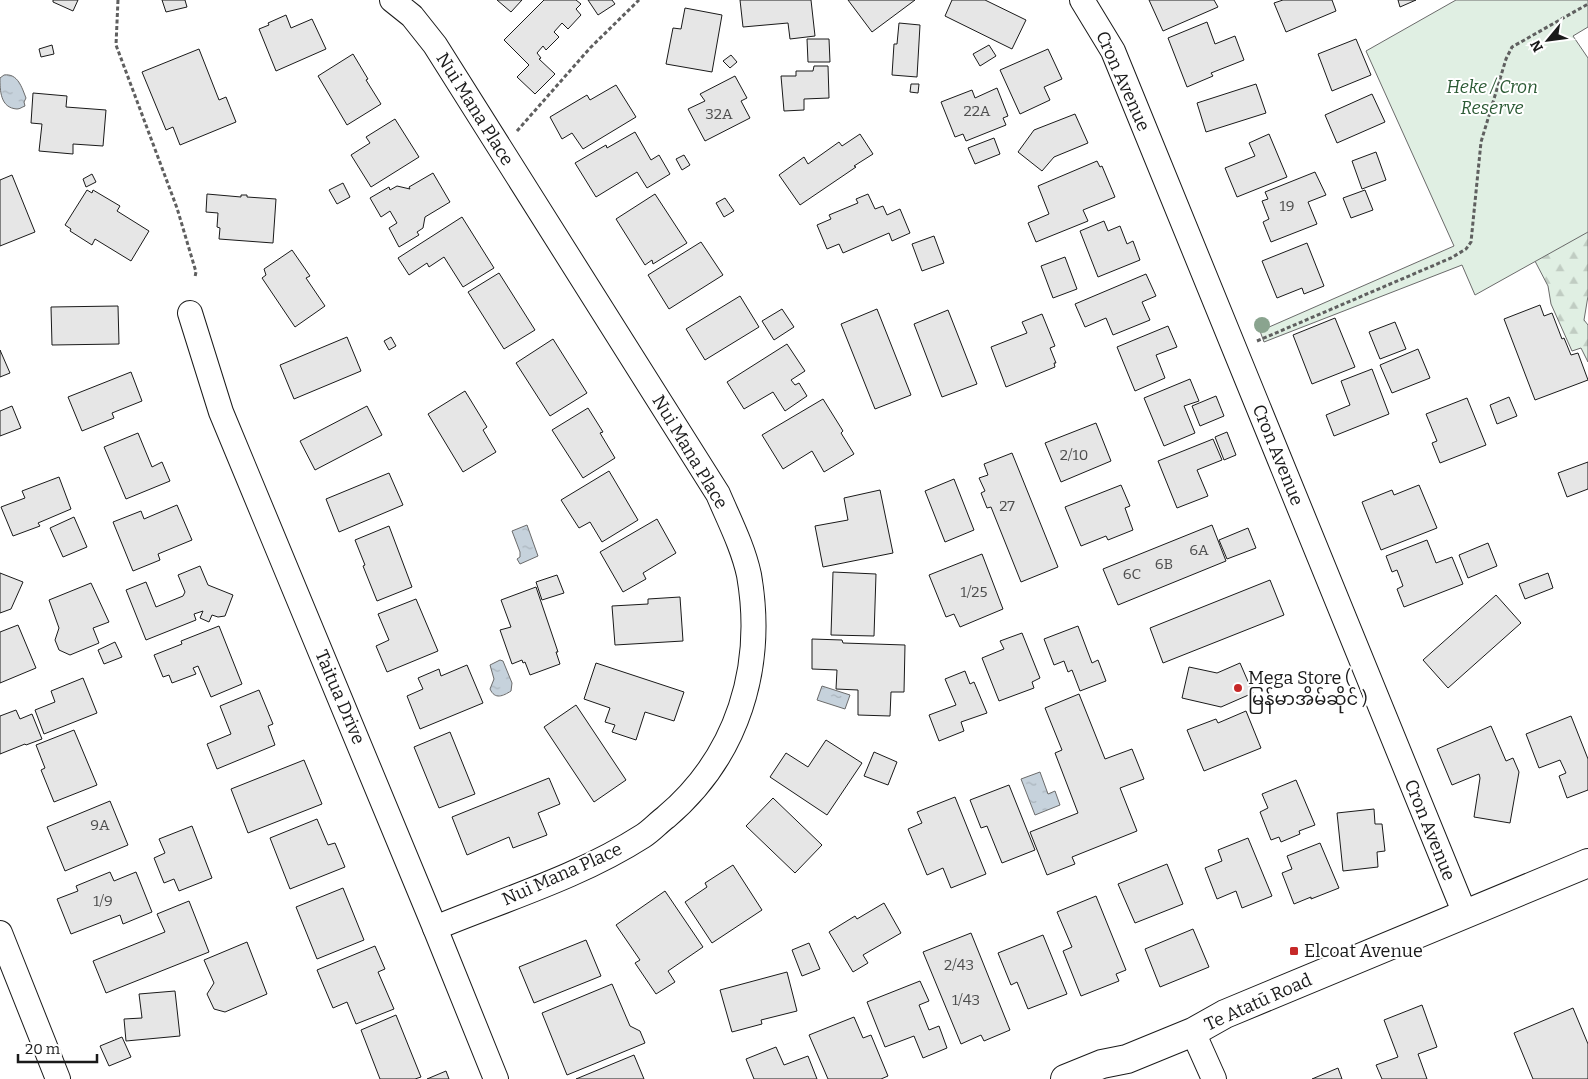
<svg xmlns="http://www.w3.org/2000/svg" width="1588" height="1079" font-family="Bitter,'Noto Sans Myanmar',serif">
  <defs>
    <pattern id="forest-firs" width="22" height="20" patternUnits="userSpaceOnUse" patternTransform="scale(1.25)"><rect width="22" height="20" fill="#e0efe3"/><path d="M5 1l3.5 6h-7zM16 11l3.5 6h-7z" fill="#c0ccc2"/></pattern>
    <pattern id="water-ripples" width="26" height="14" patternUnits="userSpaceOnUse" patternTransform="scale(1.25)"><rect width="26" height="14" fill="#c6d2dc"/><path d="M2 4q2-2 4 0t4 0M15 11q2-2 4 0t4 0" fill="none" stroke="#aab4bc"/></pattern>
  </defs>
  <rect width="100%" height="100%" fill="#fff"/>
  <polygon fill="url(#forest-firs)" stroke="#6a6a6a" points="1588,164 1588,296 1584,320 1588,325 1588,362 1581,348 1572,351 1551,304 1548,286 1524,240"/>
  <polygon fill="#e0efe3" stroke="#6a6a6a" points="1456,0 1588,0 1588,27 1573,36 1588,58 1588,232 1475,295 1462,265 1264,342 1260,331 1454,246 1366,51"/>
  <g fill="url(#water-ripples)" stroke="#6a6a6a">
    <path d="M4,75C18,73 22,88 26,98L24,102L25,106C22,107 20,109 17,109C0,108 0,90 0,78Z"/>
    <polygon points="527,525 538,556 520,564 517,559 520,557 520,552 512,531"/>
    <path d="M500,660L503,661L512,683L511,691C503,696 495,700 490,689L494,679L490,665Z"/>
    <polygon points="822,686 850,695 845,709 817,700"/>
    <polygon points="1040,772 1048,794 1055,791 1060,805 1035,815 1021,779"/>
  </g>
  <g fill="#e6e6e6" stroke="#1a1a1a">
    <polygon points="53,0 78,0 73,11 53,2"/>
    <polygon points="162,0 185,0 187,7 166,12"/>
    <polygon points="497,0 522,0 511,12"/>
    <polygon points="544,0 576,0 581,4 576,9 581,15 568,29 562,23 554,32 559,37 546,50 543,46 537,53 541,58 539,59 555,74 535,94 517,77 529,65 504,40"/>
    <polygon points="588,0 612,0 615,4 598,15"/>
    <polygon points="740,0 811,0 815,36 790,39 788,23 743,27"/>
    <polygon points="848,0 915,0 872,32"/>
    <polygon points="952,0 985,0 1026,20 1012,49 945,16"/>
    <polygon points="1149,0 1214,0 1218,7 1163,31"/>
    <polygon points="1283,0 1332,0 1336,11 1286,32 1274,3"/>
    <polygon points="1398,0 1416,0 1400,7"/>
    <polygon points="685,8 722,15 712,72 666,64 673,28 681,29"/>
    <polygon points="286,15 291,28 312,19 326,49 276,71 259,29 269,25 268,23"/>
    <polygon points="1207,22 1215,44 1235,36 1244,60 1211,73 1213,76 1187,87 1168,38"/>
    <polygon points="899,23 920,25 917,77 892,75 894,44 897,44"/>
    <polygon points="807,39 829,39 830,62 808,62"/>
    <polygon points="1356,39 1371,75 1332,91 1318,54"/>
    <polygon points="52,45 54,54 41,57 39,49"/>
    <polygon points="989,45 996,56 980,66 973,54"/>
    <polygon points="199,49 219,100 226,97 236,122 180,145 173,127 166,130 142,72"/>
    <polygon points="1048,49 1062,79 1044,87 1050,100 1020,114 1000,70"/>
    <polygon points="353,54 368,79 366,80 381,104 347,125 318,76"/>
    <polygon points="731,55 737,62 730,68 723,61"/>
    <polygon points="814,66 828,66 829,98 804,99 804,110 784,111 781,76 796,76 796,71 813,71"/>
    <polygon points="735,76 747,98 741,101 750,118 705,141 688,109 705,101 700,94"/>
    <polygon points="911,84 919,84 918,93 910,92"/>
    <polygon points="1256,84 1266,113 1206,132 1197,103"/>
    <polygon points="616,85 636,117 583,149 572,133 562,139 550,117 587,95 590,100"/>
    <polygon points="997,88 1008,116 1003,118 1006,125 966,141 963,134 955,137 941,102 972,90 975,98"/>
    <polygon points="33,93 67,96 66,107 106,110 103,146 73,144 73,154 39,151 42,124 31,123"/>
    <polygon points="1372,94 1385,122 1337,143 1325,115"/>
    <polygon points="1075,114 1088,143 1054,157 1042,171 1018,152 1034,130"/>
    <polygon points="395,119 419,157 371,187 351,155 370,143 366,137"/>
    <polygon points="635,132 651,160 659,155 670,174 647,188 637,172 596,197 575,163 606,145 607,148"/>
    <polygon points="860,134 873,154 854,166 856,167 800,205 779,175 804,157 808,164 839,142 842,146"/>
    <polygon points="1269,134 1287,177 1237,197 1225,168 1255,156 1249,143"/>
    <polygon points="994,138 1000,154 975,164 968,148"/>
    <polygon points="1376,152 1386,180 1362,189 1352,161"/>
    <polygon points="684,155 690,165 682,170 676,159"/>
    <polygon points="1097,161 1100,167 1102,166 1115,197 1083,210 1088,221 1036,242 1028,223 1049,214 1038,186"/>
    <polygon points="1315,172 1326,195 1308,202 1317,224 1271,242 1263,222 1269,219 1262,201 1268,199 1265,192"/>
    <polygon points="433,173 450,202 425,217 423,228 417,232 419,235 399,247 389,228 397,223 390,211 381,217 370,198 389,187 390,190 397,186 410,189 409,187"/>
    <polygon points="92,174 96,182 86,187 83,179"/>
    <polygon points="12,175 35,232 0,246 0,180"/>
    <polygon points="343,183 350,197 337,204 329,190"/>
    <polygon points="87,190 92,193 93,190 120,206 117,211 149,231 131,261 95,239 92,245 70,231 71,229 65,225"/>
    <polygon points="1365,190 1373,210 1351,218 1343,198"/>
    <polygon points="207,194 241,197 241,195 247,195 247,197 276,199 273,243 219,239 220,228 217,227 218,213 206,212"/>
    <polygon points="655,194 687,243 653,264 652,260 645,265 616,219"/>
    <polygon points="868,194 875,209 883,206 887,215 900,209 910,233 892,241 889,233 843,253 839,244 827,249 817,225 831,219 829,215 858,203 856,199"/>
    <polygon points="725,198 734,211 724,217 716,203"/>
    <polygon points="462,217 494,268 463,287 444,257 429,267 427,263 409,275 398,258"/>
    <polygon points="1104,221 1108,231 1120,226 1127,244 1133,241 1140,260 1098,277 1080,231"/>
    <polygon points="934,236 944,263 922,271 912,244"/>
    <polygon points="701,242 723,275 669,309 648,275"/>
    <polygon points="1307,243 1324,286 1304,294 1302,288 1277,298 1262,261"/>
    <polygon points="292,250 310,276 306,278 325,306 295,327 262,278 266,275 264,269"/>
    <polygon points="1065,257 1077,289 1053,298 1041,266"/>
    <polygon points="499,273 535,330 504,349 468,292"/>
    <polygon points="1146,274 1156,296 1142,302 1150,320 1113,335 1106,318 1085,327 1075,304"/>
    <polygon points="740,296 759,327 705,360 686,329"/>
    <polygon points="1540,305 1544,316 1552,313 1562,339 1564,338 1571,355 1578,353 1588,380 1535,400 1504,319"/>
    <polygon points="118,306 119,344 52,345 51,307"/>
    <polygon points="782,309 794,327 774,340 762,321"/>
    <polygon points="877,309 911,395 875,409 841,324"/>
    <polygon points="948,310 977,384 942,397 914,324"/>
    <polygon points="1042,314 1055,346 1050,348 1056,363 1054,363 1055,367 1006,387 991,347 1027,333 1022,322"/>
    <polygon points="1335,318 1355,367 1312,384 1293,335"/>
    <polygon points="1395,322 1406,349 1380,359 1369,332"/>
    <polygon points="1168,326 1177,347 1156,355 1165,378 1135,391 1117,347"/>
    <polygon points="347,337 361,371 294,399 280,365"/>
    <polygon points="391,337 396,346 389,350 384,341"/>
    <polygon points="553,339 587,393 550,416 516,363"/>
    <polygon points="787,344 805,371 791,380 795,385 799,383 807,396 785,411 773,392 744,409 727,382"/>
    <polygon points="1418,349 1430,378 1392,393 1380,365"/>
    <polygon points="0,350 10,373 0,377"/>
    <polygon points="1372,369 1389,414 1334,436 1326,415 1350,405 1341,381"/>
    <polygon points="131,372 142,401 112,413 114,418 82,431 68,397"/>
    <polygon points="1190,379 1199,401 1184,406 1195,433 1164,446 1144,398"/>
    <polygon points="465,391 487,427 483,430 496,452 463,472 428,414"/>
    <polygon points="1216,396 1224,416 1200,426 1192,406"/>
    <polygon points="1509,397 1517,416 1497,424 1490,405"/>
    <polygon points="1467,398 1486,445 1440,463 1432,443 1437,441 1426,414"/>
    <polygon points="823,399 843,431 841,433 854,454 824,472 812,451 783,469 762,435"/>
    <polygon points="12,406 21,428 0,436 0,411"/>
    <polygon points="367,406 382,435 315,470 300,441"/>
    <polygon points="588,408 603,432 600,433 615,458 583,478 552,430"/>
    <polygon points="1096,423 1111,461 1061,482 1045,443"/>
    <polygon points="1227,432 1236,455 1224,460 1215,437"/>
    <polygon points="138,433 152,467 162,462 170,481 126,499 104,447"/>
    <polygon points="1213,439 1222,460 1197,470 1208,496 1177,508 1158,461"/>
    <polygon points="1012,453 1058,567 1021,582 991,507 987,508 981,493 985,491 979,478 988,475 984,464"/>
    <polygon points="1588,462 1588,489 1567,497 1558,473"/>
    <polygon points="609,471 638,520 602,542 590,522 579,528 561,500"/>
    <polygon points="389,473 403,505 339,532 326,499"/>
    <polygon points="59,477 71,509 38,523 40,526 13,536 1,507 25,498 22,491"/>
    <polygon points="954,479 974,530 945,542 925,491"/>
    <polygon points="1121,485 1130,506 1125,508 1133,530 1108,540 1106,536 1081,546 1065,507"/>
    <polygon points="1419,485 1437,528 1381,550 1362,502 1392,490 1394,495"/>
    <polygon points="880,490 893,553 823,567 815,526 848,520 844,498"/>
    <polygon points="177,505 192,540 158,554 160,560 133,571 113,522 141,511 144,519"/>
    <polygon points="74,517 87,547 63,557 50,528"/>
    <polygon points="657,519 676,553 643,573 646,579 623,592 600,552"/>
    <polygon points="1212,525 1226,561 1118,605 1103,569"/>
    <polygon points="389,526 412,587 377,601 363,566 365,565 355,540"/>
    <polygon points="1248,528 1256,548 1227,559 1219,540"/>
    <polygon points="1427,540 1436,563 1452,557 1463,584 1404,607 1397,589 1403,586 1397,570 1392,572 1386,556"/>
    <polygon points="1488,543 1497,566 1468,578 1459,555"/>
    <polygon points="982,554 1003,609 960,627 954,614 946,617 929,575"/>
    <polygon points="200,566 208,585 233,595 225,616 218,617 212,615 209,622 200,618 203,611 194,614 196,620 146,640 126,590 146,582 156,607 183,596 185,592 178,575"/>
    <polygon points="833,572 876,574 874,636 831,635"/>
    <polygon points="0,573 23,582 11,609 0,613"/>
    <polygon points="1548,573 1553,588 1525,599 1519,584"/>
    <polygon points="557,575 564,593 542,600 536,582"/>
    <polygon points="1270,580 1284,615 1163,663 1150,628"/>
    <polygon points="91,583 109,622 93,628 99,643 70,655 59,650 55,640 59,628 49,600"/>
    <polygon points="536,587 558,652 556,652 560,664 530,675 525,662 523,663 522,660 512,664 500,630 511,627 501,600"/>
    <polygon points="1496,595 1521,623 1448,688 1423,660"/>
    <polygon points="680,597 683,641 615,645 612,606 648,604 648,599"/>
    <polygon points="416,599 438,651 387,672 376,646 389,640 378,614"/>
    <polygon points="18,625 36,668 0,683 0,632"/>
    <polygon points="219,626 242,684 211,697 198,666 193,668 196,674 172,683 169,675 163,677 154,655 182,644 181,641"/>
    <polygon points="1078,626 1092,663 1098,660 1106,681 1080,691 1072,670 1068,672 1064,661 1054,665 1044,639"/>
    <polygon points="1022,633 1040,678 1032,682 1034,688 999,701 982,658 1004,649 1000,641"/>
    <polygon points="812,639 842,640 843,643 905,645 904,692 891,692 890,716 858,715 858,690 836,689 837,670 812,669"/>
    <polygon points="115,642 122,657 104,664 98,650"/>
    <polygon points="596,663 684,692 674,721 645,712 636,740 612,732 615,725 605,722 610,708 584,699"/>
    <polygon points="1240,663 1253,693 1221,707 1182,698 1189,667 1217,673"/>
    <polygon points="467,665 483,703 420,729 407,696 423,689 418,678 439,669 441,676"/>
    <polygon points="965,671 970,684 974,682 987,713 961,722 964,731 939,741 929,715 956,705 945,679"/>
    <polygon points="83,678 97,713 44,734 35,710 55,702 51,691"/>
    <polygon points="259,690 273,724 268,726 275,745 217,769 207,744 231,734 220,706"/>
    <polygon points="1079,694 1105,759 1132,749 1144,779 1120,788 1137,831 1072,857 1075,864 1047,875 1030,832 1078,813 1055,753 1062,750 1045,708"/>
    <polygon points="576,705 626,780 594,802 544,727"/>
    <polygon points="16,710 20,719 32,714 42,739 26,745 25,744 0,754 0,716"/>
    <polygon points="1246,711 1261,748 1204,771 1187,730 1216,719 1218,723"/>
    <polygon points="1571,716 1588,759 1588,790 1567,798 1559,776 1566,773 1560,760 1539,768 1526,734"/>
    <polygon points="1491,726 1506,761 1513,758 1519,772 1510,823 1474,817 1480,778 1479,774 1452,785 1437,749"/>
    <polygon points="74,730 97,785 54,802 41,770 45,768 36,745"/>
    <polygon points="450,732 475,794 439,808 414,747"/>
    <polygon points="826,740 862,763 827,815 770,777 786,753 808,767"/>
    <polygon points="874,752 897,762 888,785 864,776"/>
    <polygon points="304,760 322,804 248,833 231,789"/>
    <polygon points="549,778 560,804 538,813 547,835 513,848 509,837 467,855 452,817"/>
    <polygon points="1296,780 1315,825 1299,831 1300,834 1281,842 1279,837 1271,840 1260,812 1268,808 1262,794"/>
    <polygon points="1009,785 1035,850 1002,863 987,826 981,828 970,800"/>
    <polygon points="955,797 986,874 951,888 943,868 927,875 908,829 922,823 917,812"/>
    <polygon points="773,798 822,845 795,873 746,826"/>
    <polygon points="110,801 128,845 65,871 47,827"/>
    <polygon points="1374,809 1375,824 1382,824 1385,851 1377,852 1378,867 1343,871 1337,813"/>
    <polygon points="317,819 328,845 335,843 345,867 290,889 270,838"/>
    <polygon points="192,826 212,878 179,891 174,879 164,883 154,858 165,853 159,839"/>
    <polygon points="1248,838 1272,896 1242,908 1236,891 1217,899 1205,868 1222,861 1218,850"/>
    <polygon points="1320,843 1339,888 1311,899 1311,897 1294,904 1282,873 1292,869 1287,856"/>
    <polygon points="1167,864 1183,904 1135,923 1118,884"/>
    <polygon points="733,865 762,910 712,943 685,902 707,887 705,883"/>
    <polygon points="110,872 114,881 136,872 152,912 123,924 120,915 71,934 57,899 78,891 76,886"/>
    <polygon points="343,888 364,940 317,959 296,907"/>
    <polygon points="665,891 703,947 668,971 675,982 656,994 635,963 640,960 616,925"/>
    <polygon points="1096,896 1126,970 1116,974 1119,981 1081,996 1063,951 1072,947 1057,912"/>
    <polygon points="189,901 209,952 106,993 93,961 165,932 157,914"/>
    <polygon points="884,903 901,933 863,955 868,963 853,972 829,932 855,916 857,919"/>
    <polygon points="1193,929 1209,967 1160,987 1145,949"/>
    <polygon points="971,933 1010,1030 984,1041 981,1035 961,1044 923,952"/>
    <polygon points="1043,935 1067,994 1028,1009 1017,982 1011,985 998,953"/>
    <polygon points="586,940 601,976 534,1003 519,967"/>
    <polygon points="247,942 267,994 225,1012 214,1009 207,994 214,983 204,960"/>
    <polygon points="809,943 820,969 802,976 792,950"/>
    <polygon points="375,946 385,969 378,972 394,1009 356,1024 347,1002 333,1008 317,970"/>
    <polygon points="787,972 797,1011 761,1020 762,1024 732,1032 720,990"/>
    <polygon points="920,981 929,1001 919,1005 929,1030 939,1026 947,1048 923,1058 914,1036 885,1047 867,1002"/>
    <polygon points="612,984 630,1026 640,1031 645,1043 567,1075 542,1013"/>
    <polygon points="175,991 180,1036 126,1041 124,1019 142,1018 139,994"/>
    <polygon points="1422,1005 1437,1047 1418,1054 1427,1079 1382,1079 1376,1065 1398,1057 1384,1020"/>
    <polygon points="1573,1008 1588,1044 1588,1079 1533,1079 1514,1033"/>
    <polygon points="396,1015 421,1077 415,1079 380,1079 361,1030"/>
    <polygon points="854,1017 863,1038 871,1035 888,1076 881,1079 828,1079 809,1035"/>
    <polygon points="122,1037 131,1057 109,1066 100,1046"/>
    <polygon points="776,1047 784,1065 808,1056 817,1079 754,1079 746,1059"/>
    <polygon points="634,1055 644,1079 576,1079"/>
    <polygon points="1338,1068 1342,1079 1312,1079"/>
    <polygon points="446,1071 449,1079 427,1079"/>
  </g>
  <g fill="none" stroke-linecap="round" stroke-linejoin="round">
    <defs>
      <g id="street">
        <path d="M392,0L412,16L435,45L718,494C729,520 743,547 749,575C765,667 738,756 666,817C658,823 651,831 643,836C579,877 505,899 435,928"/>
        <polyline points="1082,0 1113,51 1465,914"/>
        <polyline points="190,313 221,412 435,928 496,1079"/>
        <polyline points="0,933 58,1079"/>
        <polyline points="1193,1032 1214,1079"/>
      </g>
      <polyline id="secondary" points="1065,1079 1102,1064 1127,1059 1193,1032 1225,1014 1588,863"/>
    </defs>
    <use href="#street" stroke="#1a1a1a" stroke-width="26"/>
    <use href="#secondary" stroke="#1a1a1a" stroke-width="30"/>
    <g stroke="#5f5f5f" stroke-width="3" stroke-dasharray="4 2.5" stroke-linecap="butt">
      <polyline points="118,0 116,45 177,208 196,272 195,277"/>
      <polyline points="517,131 590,48 639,0"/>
      <polyline points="1257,341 1451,258 1466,249 1471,242 1481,142 1506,59 1512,47 1588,4"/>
    </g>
    <use href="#street" stroke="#fff" stroke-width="24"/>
    <use href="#secondary" stroke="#fff" stroke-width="28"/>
  </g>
  <circle fill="#8aa48f" cx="1262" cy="325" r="8"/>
  <g fill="#c62828" stroke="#fff" stroke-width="2">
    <circle cx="1238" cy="688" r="5"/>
    <rect x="1289" y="946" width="10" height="10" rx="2.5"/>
  </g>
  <g text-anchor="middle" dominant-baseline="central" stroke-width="4" stroke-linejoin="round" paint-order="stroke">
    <g font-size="15" fill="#4d4d4d">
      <text x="977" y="111">22A</text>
      <text x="719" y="114">32A</text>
      <text x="1287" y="206">19</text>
      <text x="1074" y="455">2/10</text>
      <text x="1007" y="506">27</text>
      <text x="1199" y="550">6A</text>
      <text x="1164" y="564">6B</text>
      <text x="1132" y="574">6C</text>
      <text x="974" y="592">1/25</text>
      <text x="100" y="825">9A</text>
      <text x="103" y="901">1/9</text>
      <text x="959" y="965">2/43</text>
      <text x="966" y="1000">1/43</text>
    </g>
    <g font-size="18" fill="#1a1a1a" stroke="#fff">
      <text transform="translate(1123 81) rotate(66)">Cron Avenue</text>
      <text transform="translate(475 109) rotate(58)">Nui Mana Place</text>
      <text transform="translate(690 452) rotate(59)">Nui Mana Place</text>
      <text transform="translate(1278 455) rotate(68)">Cron Avenue</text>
      <text transform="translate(340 697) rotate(67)">Taitua Drive</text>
      <text transform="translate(1430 830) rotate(68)">Cron Avenue</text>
      <text transform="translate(562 874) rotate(-24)">Nui Mana Place</text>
      <text transform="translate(1258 1002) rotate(-24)">Te Atatū Road</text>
    </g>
    <g font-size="18" font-style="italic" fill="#2b5a34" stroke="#fff">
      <text x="1492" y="87">Heke / Cron<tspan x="1492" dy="21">Reserve</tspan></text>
    </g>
    <g font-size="18" fill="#1a1a1a" stroke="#fff" text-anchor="start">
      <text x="1248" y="678">Mega Store (<tspan x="1248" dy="21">မြန်မာအိမ်ဆိုင် )</tspan></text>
      <text x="1304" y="951">Elcoat Avenue</text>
    </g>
  </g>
  <g transform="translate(1548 40) rotate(241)" stroke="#ffffff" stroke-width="4" paint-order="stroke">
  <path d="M0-4L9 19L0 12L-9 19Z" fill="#1a1a1a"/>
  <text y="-8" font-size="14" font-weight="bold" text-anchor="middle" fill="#1a1a1a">N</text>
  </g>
  <path d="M18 1054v8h79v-8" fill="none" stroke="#1a1a1a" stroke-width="2.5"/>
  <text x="25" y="1054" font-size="15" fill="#1a1a1a" stroke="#ffffff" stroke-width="4" paint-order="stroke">20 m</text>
</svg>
